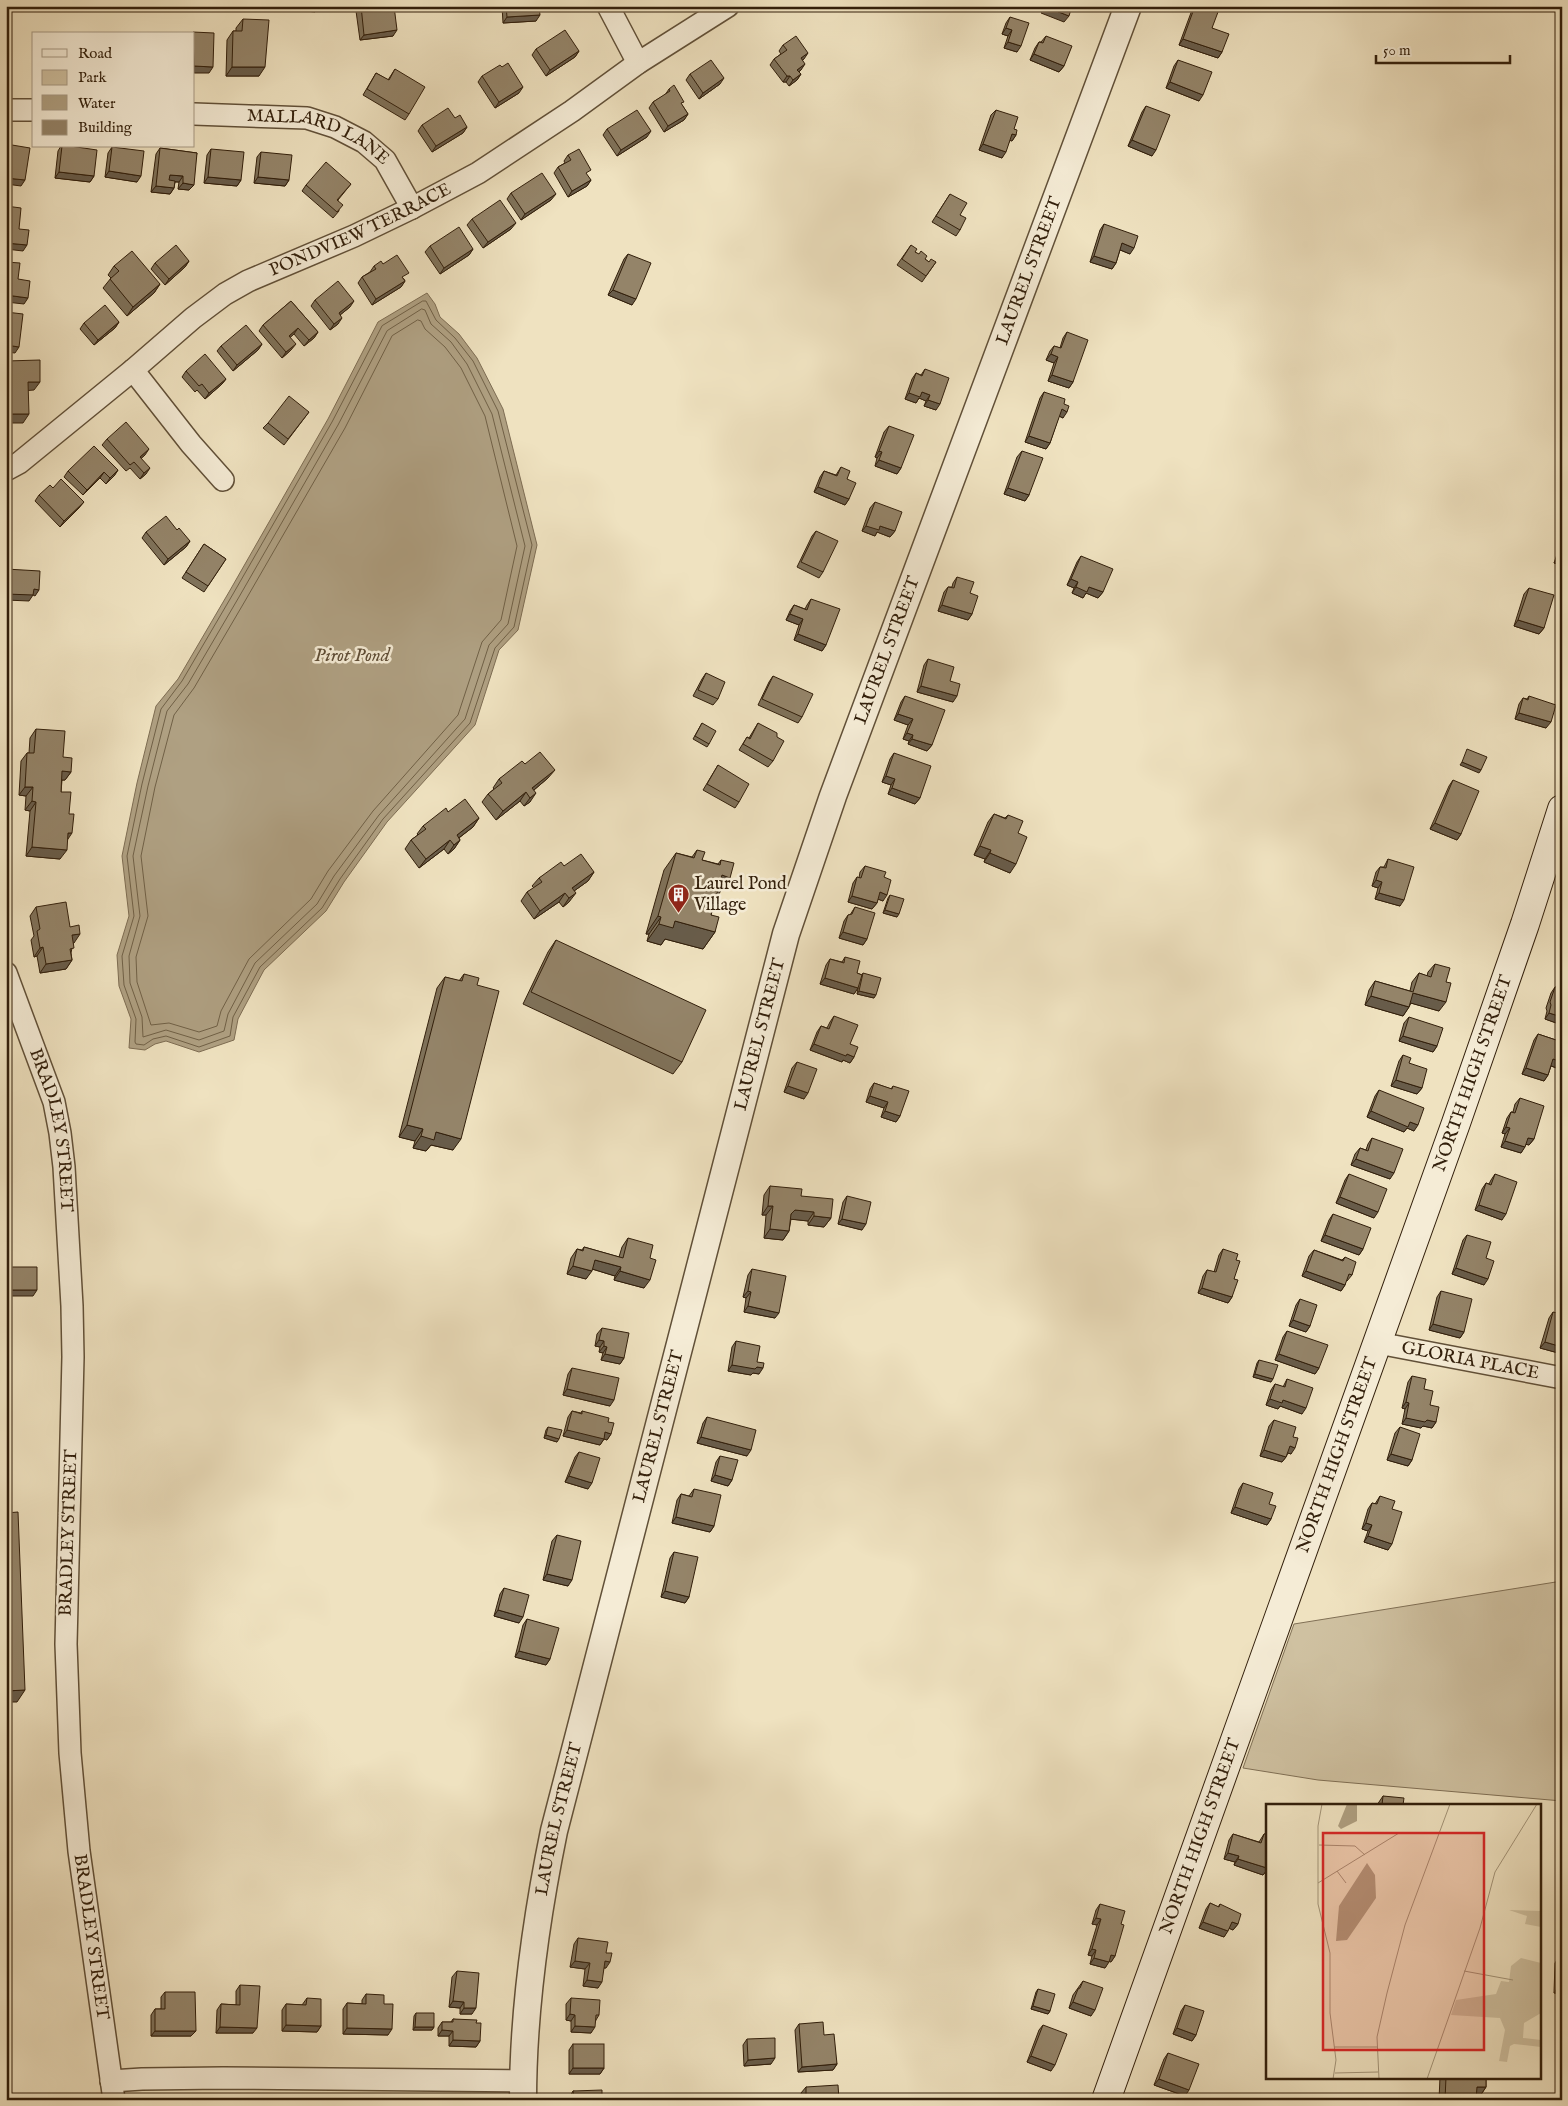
<svg xmlns="http://www.w3.org/2000/svg" width="1568" height="2106" font-family="'IM FELL English',serif">
  <rect width="100%" height="100%" fill="#efe2c0"/>
  <filter id="stains"><feTurbulence type="fractalNoise" baseFrequency=".004" numOctaves="4"/><feColorMatrix values="0 0 0 0 .2 0 0 0 0 .09 0 0 0 0 .02 0 0 0 .5 -.17"/></filter>
  <radialGradient id="worn" r=".72"><stop offset=".6" stop-color="#630" stop-opacity="0"/><stop offset="1" stop-color="#630" stop-opacity=".3"/></radialGradient>
  <polygon fill="#cfc1a1" stroke="#807056" points="1562,1581 1562,1801 1318,1780 1243,1768 1294,1624"/>
  <polygon fill="#afa082" stroke="#7d6c52" points="427,293 435,304 440,317 459,334 477,358 503,409 537,545 518,630 499,650 475,725 387,822 344,882 326,911 264,970 238,1019 234,1040 199,1052 166,1041 155,1044 145,1050 129,1048 131,1019 119,986 117,955 129,916 122,856 137,783 156,706 178,679 229,592 328,419 378,322"/>
  <g fill="none" stroke-linecap="round" stroke-linejoin="round">
    <g stroke="#706046" stroke-width="1">
      <polygon points="423,301 426,301 436,320 455,338 473,361 498,411 532,545 514,627 495,648 470,723 383,819 340,879 322,908 260,967 233,1017 230,1036 199,1047 166,1036 153,1039 144,1045 136,1044 135,1042 136,1019 124,985 122,956 134,916 127,856 142,784 161,709 182,681 233,594 332,422 382,326"/>
      <polygon points="422,309 425,310 431,324 451,342 467,364 492,414 525,546 508,624 489,645 465,719 379,815 334,876 317,904 255,963 228,1014 224,1031 199,1040 166,1030 143,1037 142,1017 130,983 129,956 140,916 133,856 148,786 167,711 188,684 239,597 338,425 387,331"/>
      <polygon points="418,320 421,321 425,329 445,347 461,368 485,416 517,546 501,620 482,642 458,715 373,811 328,871 311,899 249,959 221,1011 217,1026 199,1032 169,1023 151,1025 137,982 136,957 148,916 141,856 155,787 174,715 194,688 245,601 345,428 392,336"/>
    </g>
    <defs>
      <g id="minor">
        <polyline points="608,6 638,63"/>
        <polyline points="6,110 34,110"/>
        <path id="s1" d="M194,114L307,118L335,127L364,142L385,160L412,208"/>
        <polyline points="133,370 191,444 223,480"/>
        <path id="s2" d="M6,470L19,463L133,370L193,318L225,294L248,281L354,236L412,208L478,173L572,111L638,63L728,6"/>
        <path id="s3" d="M6,973L54,1102L60,1133L64,1167L72,1306L73,1357L66,1644L70,1753L79,1851L114,2100"/>
        <path id="s4" d="M1378,1343L1562,1378"/>
        <polyline points="111,2081 142,2079 223,2078 524,2081"/>
      </g>
      <g id="tertiary">
        <path id="s5" d="M523,2100C523,2009 536,1919 554,1831L786,934L833,796L1128,6"/>
      </g>
      <g id="secondary">
        <path id="s6" d="M1106,2100L1456,1123L1525,924L1562,809"/>
      </g>
    </defs>
    <use href="#minor" stroke="#615038" stroke-width="24"/>
    <use href="#tertiary" stroke="#615038" stroke-width="29"/>
    <use href="#secondary" stroke="#321f0b" stroke-width="30"/>
    <use href="#minor" stroke="#f5ecd6" stroke-width="21"/>
    <use href="#tertiary" stroke="#f5ecd6" stroke-width="26"/>
    <use href="#secondary" stroke="#f5ecd6" stroke-width="28"/>
  </g>
  <g fill="#7f725a" stroke="#321f0b">
    <polygon points="360,6 394,6 393,36 360,40 356,11"/>
    <polygon points="502,6 539,6 536,21 503,23"/>
    <polygon points="1194,6 1202,6 1212,28 1222,52 1218,58 1179,45 1192,10"/>
    <polygon points="1010,17 1017,52 1004,48 1008,36 1002,34 1006,23"/>
    <polygon points="243,19 259,76 226,76 227,40 233,31 236,31 236,28"/>
    <polygon points="1046,36 1064,66 1059,72 1030,60 1035,48 1039,42 1041,42"/>
    <polygon points="783,45 804,59 802,60 801,70 799,72 801,74 797,80 789,86 786,82 783,82 770,65 774,59 781,54 779,51"/>
    <polygon points="536,49 579,51 575,57 546,76 532,55"/>
    <polygon points="1178,60 1199,101 1166,88 1174,66"/>
    <polygon points="395,69 409,114 405,120 363,95 376,73 388,80"/>
    <polygon points="690,74 720,84 699,99 686,80"/>
    <polygon points="482,76 519,93 495,108 478,82"/>
    <polygon points="669,89 682,105 688,114 684,120 664,132 649,108 653,102 665,95"/>
    <polygon points="1146,106 1152,156 1128,146 1142,112"/>
    <polygon points="996,110 1014,129 1016,135 1012,141 1010,140 1002,158 979,150 991,115"/>
    <polygon points="455,118 467,127 463,133 432,152 418,131 422,125"/>
    <polygon points="607,129 647,137 617,156 603,135"/>
    <polygon points="61,146 70,146 94,176 90,182 55,178 58,151"/>
    <polygon points="112,147 137,182 105,177 108,153"/>
    <polygon points="160,148 197,153 189,190 178,189 179,182 175,182 174,188 170,194 151,192 156,154"/>
    <polygon points="211,149 241,180 237,186 204,183 207,155"/>
    <polygon points="261,152 289,180 285,186 254,183 257,157"/>
    <polygon points="568,155 591,180 587,186 568,197 554,173 558,167 565,163 564,161"/>
    <polygon points="351,184 338,200 339,211 333,218 302,191 306,185"/>
    <polygon points="511,193 551,200 521,220 507,199"/>
    <polygon points="950,194 960,215 960,230 956,236 932,222"/>
    <polygon points="472,219 511,229 483,248 467,225"/>
    <polygon points="1104,224 1130,254 1120,250 1116,263 1112,269 1090,262 1100,230"/>
    <polygon points="911,245 915,252 929,262 936,262 922,282 897,265"/>
    <polygon points="430,246 473,249 469,255 440,274 425,252"/>
    <polygon points="628,254 632,305 608,295 624,259"/>
    <polygon points="189,261 185,267 165,285 151,269 155,263"/>
    <polygon points="383,264 404,279 405,281 401,287 372,305 358,283 362,277 370,272 374,266"/>
    <polygon points="114,266 160,284 154,293 127,316 103,288 111,278 108,275"/>
    <polygon points="315,300 350,307 340,315 338,324 330,330 311,306"/>
    <polygon points="291,301 318,332 314,338 304,346 294,334 290,337 291,350 282,358 259,331 263,325"/>
    <polygon points="119,322 115,328 94,345 80,329 84,323"/>
    <polygon points="1067,332 1073,382 1069,388 1048,381 1054,363 1046,360 1050,351 1054,346 1060,348 1063,338"/>
    <polygon points="262,344 258,350 233,371 217,351 221,346"/>
    <polygon points="925,369 936,410 924,406 926,401 919,398 916,403 905,399 912,379 916,373 921,375"/>
    <polygon points="186,371 226,379 222,384 205,399 197,390 195,392 182,377"/>
    <polygon points="1044,392 1064,404 1063,418 1059,416 1050,443 1046,449 1025,442 1040,398"/>
    <polygon points="309,412 284,445 263,428 268,423"/>
    <polygon points="889,426 901,468 897,474 875,466 877,458 875,457 884,432"/>
    <polygon points="107,439 145,455 141,458 146,474 140,479 130,468 126,471 102,445"/>
    <polygon points="1022,451 1029,495 1025,501 1004,494 1017,457"/>
    <polygon points="841,467 847,479 849,499 845,505 814,492 820,477 824,471 836,475"/>
    <polygon points="118,470 114,476 106,484 100,478 83,495 64,477 68,471"/>
    <polygon points="53,488 79,508 60,527 35,501 39,495"/>
    <polygon points="875,502 895,531 890,537 877,532 875,536 862,531 870,508"/>
    <polygon points="177,530 190,541 186,547 164,565 142,538 146,532"/>
    <polygon points="816,531 823,572 819,578 797,567 812,536"/>
    <polygon points="1562,540 1562,565 1554,563"/>
    <polygon points="204,544 226,559 204,592 182,578"/>
    <polygon points="1081,556 1103,592 1098,598 1086,593 1083,598 1072,593 1074,588 1067,585 1077,562"/>
    <polygon points="957,577 970,593 972,614 968,620 938,611 944,592 948,587 952,587 953,583"/>
    <polygon points="1529,588 1544,628 1539,634 1514,626 1524,594"/>
    <polygon points="811,599 826,645 822,651 794,640 799,625 786,620 790,611 794,605 805,609 807,605"/>
    <polygon points="928,659 950,681 953,702 917,692 924,665"/>
    <polygon points="706,673 718,699 713,705 693,696 702,679"/>
    <polygon points="773,676 802,717 798,723 758,705 769,682"/>
    <polygon points="905,696 932,745 927,751 908,744 909,741 903,739 908,725 894,720 901,702"/>
    <polygon points="1529,696 1546,728 1515,719 1519,704 1523,698 1527,699"/>
    <polygon points="702,723 709,744 707,747 693,739"/>
    <polygon points="758,723 773,761 768,767 739,750 747,737 749,738"/>
    <polygon points="36,729 63,757 71,772 65,780 62,780 61,792 67,840 60,859 26,856 30,811 25,810 26,796 19,795 21,761 27,753 29,753 30,738"/>
    <polygon points="894,753 920,798 915,804 888,794 891,785 882,782 890,759"/>
    <polygon points="525,764 548,778 534,790 530,802 524,806 520,801 496,820 482,802 488,794 494,789 493,788 499,779"/>
    <polygon points="718,765 739,802 735,808 703,790"/>
    <polygon points="1453,780 1461,834 1457,840 1430,829 1449,786"/>
    <polygon points="448,812 479,818 473,827 459,838 460,840 454,849 448,854 444,849 419,868 405,849 411,840 418,835 417,834 423,826"/>
    <polygon points="994,814 1005,818 1008,815 1018,833 1010,873 984,862 985,859 974,855 988,822"/>
    <polygon points="697,850 702,860 718,864 721,860 718,895 717,894 711,915 715,932 703,949 665,939 661,945 647,941 649,934 646,934 664,870 676,853 692,857"/>
    <polygon points="1388,859 1400,906 1375,899 1378,888 1372,886 1376,872 1380,867 1384,867"/>
    <polygon points="564,866 594,872 588,881 574,891 569,902 563,907 559,902 534,919 521,901 527,892 534,888 532,886 539,878"/>
    <polygon points="865,866 884,877 883,901 878,899 877,903 872,909 848,902 853,883 857,877 859,878 860,872"/>
    <polygon points="890,895 897,917 883,913 888,898"/>
    <polygon points="36,907 70,927 74,943 73,943 71,953 72,960 66,969 40,973 37,956 34,957 31,940 34,936 30,916"/>
    <polygon points="855,907 867,939 863,945 839,938 844,921 848,915 850,915"/>
    <polygon points="556,940 682,1062 673,1074 523,1004 548,952"/>
    <polygon points="845,957 857,973 862,975 863,973 874,998 857,994 858,988 854,994 820,984 826,965 830,959 842,962"/>
    <polygon points="1435,964 1446,982 1439,1011 1411,1003 1409,1007 1403,1016 1365,1005 1369,990 1375,981 1410,991 1412,982 1419,973 1427,976 1428,972"/>
    <polygon points="464,974 477,985 453,1150 431,1145 426,1151 413,1148 415,1141 399,1137 437,988 445,977 459,981"/>
    <polygon points="1562,976 1562,1025 1545,1019 1547,1011 1546,1008 1551,993 1555,987 1556,987 1559,980"/>
    <polygon points="834,1016 850,1044 854,1057 850,1063 843,1060 842,1062 810,1050 817,1032 821,1026 827,1028 830,1022"/>
    <polygon points="1409,1017 1437,1046 1433,1052 1399,1041 1404,1023"/>
    <polygon points="1538,1034 1562,1042 1562,1066 1559,1069 1551,1066 1548,1075 1544,1081 1522,1074 1534,1040"/>
    <polygon points="1403,1055 1409,1063 1422,1088 1417,1094 1391,1086 1399,1061"/>
    <polygon points="797,1062 804,1099 784,1092 792,1068"/>
    <polygon points="874,1083 891,1089 893,1086 900,1116 896,1122 881,1117 884,1108 866,1102 870,1089"/>
    <polygon points="1379,1090 1414,1131 1407,1128 1404,1132 1367,1117 1375,1096"/>
    <polygon points="1520,1098 1534,1139 1529,1145 1526,1144 1521,1153 1501,1147 1505,1134 1502,1133 1507,1118 1511,1112 1513,1112 1515,1104"/>
    <polygon points="1372,1138 1390,1179 1351,1165 1355,1154 1360,1148 1366,1150 1368,1144"/>
    <polygon points="1349,1174 1374,1218 1336,1203 1345,1180"/>
    <polygon points="1495,1174 1502,1220 1475,1210 1482,1189 1486,1183 1489,1184 1491,1180"/>
    <polygon points="770,1186 801,1196 831,1218 824,1227 808,1225 808,1221 791,1219 789,1231 783,1240 764,1238 766,1215 762,1215 764,1195"/>
    <polygon points="847,1196 862,1230 838,1224 843,1202"/>
    <polygon points="1333,1214 1363,1249 1359,1255 1321,1241 1329,1220"/>
    <polygon points="1467,1235 1486,1258 1484,1285 1452,1274 1463,1240"/>
    <polygon points="628,1238 650,1258 644,1288 614,1280 615,1276 592,1269 586,1279 567,1274 571,1258 577,1249 582,1250 584,1247 619,1257 622,1247"/>
    <polygon points="1223,1249 1236,1260 1232,1297 1228,1303 1198,1293 1203,1276 1207,1270 1214,1272 1219,1255"/>
    <polygon points="1314,1250 1342,1260 1345,1257 1352,1275 1347,1281 1346,1280 1345,1285 1341,1291 1302,1276 1309,1256"/>
    <polygon points="752,1269 775,1318 744,1312 746,1298 743,1297 748,1275"/>
    <polygon points="1441,1291 1464,1332 1460,1338 1429,1330 1437,1297"/>
    <polygon points="1300,1299 1310,1326 1306,1332 1289,1326 1296,1305"/>
    <polygon points="1553,1312 1562,1354 1540,1348 1549,1318"/>
    <polygon points="602,1328 624,1358 620,1364 601,1360 603,1353 599,1352 600,1347 595,1346 597,1334"/>
    <polygon points="1287,1331 1319,1368 1315,1374 1275,1360 1283,1337"/>
    <polygon points="736,1341 757,1362 759,1374 753,1373 751,1375 728,1371 732,1347"/>
    <polygon points="1259,1360 1271,1382 1253,1377 1257,1363"/>
    <polygon points="572,1368 610,1406 563,1395 568,1374"/>
    <polygon points="1412,1376 1424,1389 1430,1405 1436,1422 1432,1428 1423,1426 1421,1428 1402,1424 1405,1409 1402,1408 1408,1382"/>
    <polygon points="1287,1379 1302,1414 1280,1406 1278,1409 1266,1405 1271,1390 1275,1384 1283,1387"/>
    <polygon points="572,1411 581,1413 582,1411 608,1422 611,1434 607,1440 604,1439 600,1445 563,1436 568,1417"/>
    <polygon points="707,1417 747,1456 697,1443 703,1423"/>
    <polygon points="1274,1420 1293,1437 1291,1454 1288,1453 1286,1457 1282,1462 1260,1456 1269,1426"/>
    <polygon points="548,1427 557,1442 544,1438 546,1430"/>
    <polygon points="1400,1427 1412,1460 1408,1466 1387,1460 1395,1433"/>
    <polygon points="579,1452 588,1489 565,1482 575,1457"/>
    <polygon points="720,1456 732,1480 728,1486 711,1481 716,1462"/>
    <polygon points="1243,1483 1269,1504 1271,1519 1267,1525 1231,1513 1239,1489"/>
    <polygon points="694,1489 714,1526 710,1532 672,1523 677,1500 681,1494 689,1496"/>
    <polygon points="1380,1496 1392,1509 1388,1550 1364,1542 1368,1531 1362,1529 1368,1509 1372,1503 1375,1504"/>
    <polygon points="557,1535 568,1586 543,1580 552,1541"/>
    <polygon points="674,1552 689,1597 685,1603 661,1597 670,1558"/>
    <polygon points="504,1588 519,1623 494,1616 500,1594"/>
    <polygon points="527,1619 550,1659 546,1665 515,1657 523,1625"/>
    <polygon points="1383,1796 1403,1805 1377,1805"/>
    <polygon points="1233,1834 1259,1842 1264,1834 1267,1834 1267,1870 1263,1875 1234,1865 1235,1862 1224,1859 1229,1840"/>
    <polygon points="1210,1903 1218,1907 1220,1904 1238,1924 1233,1930 1229,1928 1224,1937 1199,1928 1206,1909"/>
    <polygon points="1100,1904 1121,1924 1115,1956 1111,1962 1109,1961 1105,1968 1090,1964 1092,1956 1088,1955 1097,1925 1092,1924 1096,1910"/>
    <polygon points="578,1938 606,1953 606,1968 604,1968 598,1988 583,1986 585,1969 570,1967 574,1944"/>
    <polygon points="1559,1957 1562,1993 1554,1993 1555,1963"/>
    <polygon points="457,1971 472,2014 460,2014 460,2008 449,2007 452,1977"/>
    <polygon points="1083,1981 1091,2016 1069,2008 1073,1995"/>
    <polygon points="240,1985 253,2033 216,2033 217,2010 221,2004 236,2005 236,1991"/>
    <polygon points="1038,1989 1050,2011 1048,2014 1031,2009 1036,1992"/>
    <polygon points="165,1992 191,2036 151,2036 151,2015 155,2009 161,2009 161,1997"/>
    <polygon points="366,1994 384,2004 388,2035 343,2034 343,2009 347,2003 362,2004 362,2000"/>
    <polygon points="307,1998 321,2026 317,2032 282,2031 282,2010 286,2004 302,2005"/>
    <polygon points="571,1998 599,2015 596,2020 591,2033 571,2032 571,2021 566,2020 566,2004"/>
    <polygon points="1185,2005 1196,2035 1192,2041 1173,2034 1181,2011"/>
    <polygon points="416,2013 434,2027 432,2030 413,2030 414,2016"/>
    <polygon points="453,2019 476,2023 480,2041 476,2047 449,2046 449,2036 438,2036 438,2028 442,2022 451,2022"/>
    <polygon points="799,2024 824,2035 837,2064 833,2070 798,2072 795,2030"/>
    <polygon points="1043,2025 1051,2071 1027,2062 1039,2030"/>
    <polygon points="747,2039 771,2064 744,2066 743,2045"/>
    <polygon points="573,2044 604,2068 600,2074 569,2074 569,2050"/>
    <polygon points="1168,2053 1185,2096 1154,2085 1164,2059"/>
    <polygon points="1440,2077 1486,2077 1486,2087 1480,2096 1476,2096 1476,2100 1439,2100"/>
    <polygon points="806,2087 839,2100 802,2100 801,2093"/>
    <polygon points="573,2091 602,2096 610,2100 568,2100"/>
  </g>
  <g fill="#685c4a" stroke="#321f0b">
    <polygon points="278,6 319,6 315,12 277,8"/>
    <polygon points="994,6 1002,6 1000,9"/>
    <polygon points="1046,7 1069,16 1064,22 1041,13"/>
    <polygon points="540,15 536,21 503,23 507,17"/>
    <polygon points="1006,28 1012,30 1008,36 1002,34"/>
    <polygon points="397,30 393,36 360,40 364,35"/>
    <polygon points="1183,39 1222,52 1218,58 1179,45"/>
    <polygon points="1008,42 1021,46 1017,52 1004,48"/>
    <polygon points="579,51 575,57 546,76 550,70"/>
    <polygon points="808,53 804,59 797,64 801,58"/>
    <polygon points="1034,54 1064,66 1059,72 1030,60"/>
    <polygon points="805,64 801,70 793,76 797,70"/>
    <polygon points="194,66 213,67 209,73 194,73"/>
    <polygon points="232,67 265,67 259,76 226,76"/>
    <polygon points="801,74 797,80 789,86 793,80"/>
    <polygon points="787,76 790,76 786,82 783,82"/>
    <polygon points="724,78 720,84 699,99 703,93"/>
    <polygon points="1170,82 1203,95 1199,101 1166,88"/>
    <polygon points="523,87 519,93 495,108 499,102"/>
    <polygon points="688,114 684,120 664,132 668,126"/>
    <polygon points="467,127 463,133 432,152 436,146"/>
    <polygon points="651,131 647,137 617,156 621,150"/>
    <polygon points="1012,134 1016,135 1012,141 1008,140"/>
    <polygon points="1132,140 1156,150 1152,156 1128,146"/>
    <polygon points="983,144 1006,152 1002,158 979,150"/>
    <polygon points="109,171 141,176 137,182 105,177"/>
    <polygon points="59,172 94,176 90,182 55,178"/>
    <polygon points="170,175 183,176 179,182 166,181"/>
    <polygon points="208,177 241,180 237,186 204,183"/>
    <polygon points="258,177 289,180 285,186 254,183"/>
    <polygon points="6,178 25,180 21,186 6,184"/>
    <polygon points="591,180 587,186 568,197 572,191"/>
    <polygon points="183,183 194,185 189,190 178,189"/>
    <polygon points="156,186 174,188 170,194 151,192"/>
    <polygon points="556,194 551,200 521,220 525,214"/>
    <polygon points="516,223 511,229 483,248 488,242"/>
    <polygon points="6,243 27,245 23,251 6,249"/>
    <polygon points="1122,243 1134,248 1130,254 1118,249"/>
    <polygon points="473,249 469,255 440,274 444,268"/>
    <polygon points="1094,256 1116,263 1112,269 1090,262"/>
    <polygon points="189,261 185,267 165,285 169,279"/>
    <polygon points="405,281 401,287 372,305 376,299"/>
    <polygon points="160,284 154,293 127,316 133,307"/>
    <polygon points="613,290 636,299 632,305 608,295"/>
    <polygon points="6,295 28,298 24,304 6,302"/>
    <polygon points="354,301 350,307 335,319 339,313"/>
    <polygon points="342,318 338,324 330,330 334,324"/>
    <polygon points="119,322 115,328 94,345 98,340"/>
    <polygon points="298,328 294,334 285,342 289,336"/>
    <polygon points="318,332 314,338 304,346 309,340"/>
    <polygon points="262,344 258,350 233,371 237,365"/>
    <polygon points="296,344 291,350 282,358 286,352"/>
    <polygon points="6,345 19,347 15,353 6,352"/>
    <polygon points="1051,354 1058,357 1054,363 1046,360"/>
    <polygon points="1052,375 1073,382 1069,388 1048,381"/>
    <polygon points="226,379 222,384 205,399 209,393"/>
    <polygon points="28,382 40,382 34,390 22,391"/>
    <polygon points="922,392 930,395 926,401 919,398 916,403 905,399 909,393"/>
    <polygon points="928,400 940,404 936,410 924,406"/>
    <polygon points="1062,409 1067,412 1063,418 1057,415"/>
    <polygon points="6,414 29,414 23,423 6,423"/>
    <polygon points="1029,436 1050,443 1046,449 1025,442"/>
    <polygon points="149,449 145,455 136,463 140,457"/>
    <polygon points="879,451 882,452 877,458 875,457"/>
    <polygon points="879,460 901,468 897,474 875,466"/>
    <polygon points="150,468 146,474 140,479 144,473"/>
    <polygon points="118,470 114,476 106,484 110,478"/>
    <polygon points="104,472 100,478 83,495 87,490"/>
    <polygon points="818,487 849,499 845,505 814,492"/>
    <polygon points="1008,488 1029,495 1025,501 1004,494"/>
    <polygon points="84,502 79,508 60,527 64,521"/>
    <polygon points="866,526 880,526 895,531 890,537 877,532 875,536 862,531"/>
    <polygon points="190,541 186,547 164,565 168,559"/>
    <polygon points="1558,557 1562,558 1562,565 1554,563"/>
    <polygon points="1071,579 1078,582 1074,588 1067,585"/>
    <polygon points="1076,587 1089,587 1103,592 1098,598 1086,593 1083,598 1072,593"/>
    <polygon points="34,589 39,590 35,596 33,595 29,601 6,600 6,594"/>
    <polygon points="942,605 972,614 968,620 938,611"/>
    <polygon points="790,614 803,619 799,625 786,620"/>
    <polygon points="1518,620 1544,628 1539,634 1514,626"/>
    <polygon points="798,634 826,645 822,651 794,640"/>
    <polygon points="921,686 957,696 953,702 917,692"/>
    <polygon points="1519,713 1551,722 1546,728 1515,719"/>
    <polygon points="898,714 913,719 908,725 894,720"/>
    <polygon points="907,733 913,735 909,741 903,739"/>
    <polygon points="912,739 932,745 927,751 908,744"/>
    <polygon points="1462,762 1481,770 1479,773 1460,765"/>
    <polygon points="555,770 548,778 528,795 532,788"/>
    <polygon points="62,771 71,772 65,780 56,780"/>
    <polygon points="886,776 895,779 891,785 882,782"/>
    <polygon points="25,787 33,787 26,796 19,795"/>
    <polygon points="892,788 920,798 915,804 888,794"/>
    <polygon points="526,792 520,801 496,820 503,811"/>
    <polygon points="536,793 530,802 524,806 530,798"/>
    <polygon points="32,801 36,802 30,811 25,810"/>
    <polygon points="479,818 473,827 452,843 457,835"/>
    <polygon points="1435,823 1461,834 1457,840 1430,829"/>
    <polygon points="68,833 72,833 66,842"/>
    <polygon points="450,840 444,849 419,868 426,859"/>
    <polygon points="460,840 454,849 448,854 454,845"/>
    <polygon points="980,846 991,850 985,859 974,855"/>
    <polygon points="32,847 67,850 60,859 26,856"/>
    <polygon points="990,853 1016,864 1010,873 984,862"/>
    <polygon points="594,872 588,881 567,896 572,888"/>
    <polygon points="722,875 730,878 718,895 710,893"/>
    <polygon points="1376,880 1382,882 1378,888 1372,886"/>
    <polygon points="880,892 887,895 883,901 875,898"/>
    <polygon points="565,893 559,902 534,919 540,911"/>
    <polygon points="576,893 569,902 563,907 569,898"/>
    <polygon points="1379,893 1404,900 1400,906 1375,899"/>
    <polygon points="852,896 877,903 872,909 848,902"/>
    <polygon points="885,910 899,914 897,917 883,913"/>
    <polygon points="658,916 661,917 649,934 646,934"/>
    <polygon points="675,921 715,932 703,949 665,939 661,945 647,941 659,924"/>
    <polygon points="843,932 867,939 863,945 839,938"/>
    <polygon points="80,934 74,943 66,944 72,935"/>
    <polygon points="43,947 37,956 34,957 40,948"/>
    <polygon points="72,960 66,969 40,973 46,964"/>
    <polygon points="825,978 858,988 854,994 820,984"/>
    <polygon points="859,991 876,995 874,998 857,994"/>
    <polygon points="1413,993 1446,1002 1439,1011 1407,1002"/>
    <polygon points="1371,996 1409,1007 1403,1016 1365,1005"/>
    <polygon points="1549,1013 1562,1017 1562,1025 1545,1019"/>
    <polygon points="1403,1036 1437,1046 1433,1052 1399,1041"/>
    <polygon points="814,1044 847,1054 854,1057 850,1063 843,1060 842,1062 810,1050"/>
    <polygon points="1553,1059 1562,1062 1562,1066 1559,1069 1549,1065"/>
    <polygon points="1526,1068 1548,1075 1544,1081 1522,1074"/>
    <polygon points="1396,1080 1422,1088 1417,1094 1391,1086"/>
    <polygon points="788,1086 808,1093 804,1099 784,1092"/>
    <polygon points="870,1096 888,1102 884,1108 866,1102"/>
    <polygon points="885,1111 900,1116 896,1122 881,1117"/>
    <polygon points="1371,1111 1410,1122 1418,1125 1414,1131 1407,1128 1404,1132 1367,1117"/>
    <polygon points="407,1125 423,1129 415,1141 399,1137"/>
    <polygon points="1506,1127 1510,1128 1505,1134 1502,1133"/>
    <polygon points="436,1132 461,1139 453,1150 431,1145 426,1151 413,1148 421,1136"/>
    <polygon points="1528,1138 1534,1139 1529,1145 1524,1144"/>
    <polygon points="1505,1141 1525,1147 1521,1153 1501,1147"/>
    <polygon points="1356,1159 1394,1173 1390,1179 1351,1165"/>
    <polygon points="1340,1197 1378,1212 1374,1218 1336,1203"/>
    <polygon points="1479,1205 1506,1214 1502,1220 1475,1210"/>
    <polygon points="768,1206 773,1206 766,1215 762,1215"/>
    <polygon points="795,1210 814,1212 808,1221 789,1219 791,1214"/>
    <polygon points="814,1216 831,1218 824,1227 808,1225"/>
    <polygon points="842,1219 866,1224 862,1230 838,1224"/>
    <polygon points="770,1229 789,1231 783,1240 764,1238"/>
    <polygon points="1325,1235 1363,1249 1359,1255 1321,1241"/>
    <polygon points="595,1260 621,1267 615,1276 589,1268"/>
    <polygon points="573,1266 592,1271 586,1279 567,1274"/>
    <polygon points="1456,1268 1488,1279 1484,1285 1452,1274"/>
    <polygon points="620,1271 650,1280 644,1288 614,1280"/>
    <polygon points="1306,1271 1345,1285 1341,1291 1302,1276"/>
    <polygon points="1202,1288 1232,1297 1228,1303 1198,1293"/>
    <polygon points="6,1290 37,1290 33,1296 6,1296"/>
    <polygon points="748,1291 751,1292 746,1298 743,1297"/>
    <polygon points="748,1306 779,1313 775,1318 744,1312"/>
    <polygon points="1293,1320 1310,1326 1306,1332 1289,1326"/>
    <polygon points="1433,1324 1464,1332 1460,1338 1429,1330"/>
    <polygon points="599,1340 604,1341 600,1347 595,1346"/>
    <polygon points="1545,1342 1562,1347 1562,1354 1540,1348"/>
    <polygon points="604,1346 607,1347 603,1353 599,1352"/>
    <polygon points="605,1354 624,1358 620,1364 601,1360"/>
    <polygon points="1279,1354 1319,1368 1315,1374 1275,1360"/>
    <polygon points="732,1365 757,1367 763,1368 759,1374 753,1373 751,1375 728,1371"/>
    <polygon points="1255,1374 1273,1379 1271,1382 1253,1377"/>
    <polygon points="567,1389 614,1400 610,1406 563,1395"/>
    <polygon points="1270,1399 1283,1400 1306,1408 1302,1414 1280,1406 1278,1409 1266,1405"/>
    <polygon points="1406,1402 1409,1403 1405,1409 1402,1408"/>
    <polygon points="1406,1418 1427,1420 1436,1422 1432,1428 1423,1426 1421,1428 1402,1424"/>
    <polygon points="567,1430 605,1432 611,1434 607,1440 604,1439 600,1445 563,1436"/>
    <polygon points="546,1435 559,1439 557,1442 544,1438"/>
    <polygon points="701,1437 751,1450 747,1456 697,1443"/>
    <polygon points="1290,1446 1295,1448 1291,1454 1285,1452"/>
    <polygon points="1264,1450 1286,1457 1282,1462 1260,1456"/>
    <polygon points="1391,1454 1412,1460 1408,1466 1387,1460"/>
    <polygon points="715,1475 732,1480 728,1486 711,1481"/>
    <polygon points="569,1476 592,1483 588,1489 565,1482"/>
    <polygon points="1235,1507 1271,1519 1267,1525 1231,1513"/>
    <polygon points="676,1517 714,1526 710,1532 672,1523"/>
    <polygon points="1366,1523 1372,1525 1368,1531 1362,1529"/>
    <polygon points="1368,1536 1392,1544 1388,1550 1364,1542"/>
    <polygon points="547,1574 572,1580 568,1586 543,1580"/>
    <polygon points="665,1591 689,1597 685,1603 661,1597"/>
    <polygon points="498,1610 523,1617 519,1623 494,1616"/>
    <polygon points="519,1651 550,1659 546,1665 515,1657"/>
    <polygon points="25,1690 17,1702 6,1702 6,1691"/>
    <polygon points="1228,1853 1239,1856 1235,1862 1224,1859"/>
    <polygon points="1238,1859 1267,1868 1267,1870 1263,1875 1234,1865"/>
    <polygon points="1096,1918 1101,1919 1097,1925 1092,1924"/>
    <polygon points="1203,1922 1228,1931 1224,1937 1199,1928"/>
    <polygon points="1232,1922 1238,1924 1233,1930 1228,1928"/>
    <polygon points="1092,1949 1096,1950 1092,1956 1088,1955"/>
    <polygon points="1111,1955 1115,1956 1111,1962 1107,1961"/>
    <polygon points="1094,1958 1109,1962 1105,1968 1090,1964"/>
    <polygon points="575,1961 590,1963 585,1969 570,1967"/>
    <polygon points="605,1961 610,1962 606,1968 601,1967"/>
    <polygon points="587,1980 602,1982 598,1988 583,1986"/>
    <polygon points="1558,1987 1562,1987 1562,1993 1554,1993"/>
    <polygon points="453,2001 464,2002 460,2008 449,2007"/>
    <polygon points="1073,2002 1095,2010 1091,2016 1069,2008"/>
    <polygon points="1033,2006 1050,2011 1048,2014 1031,2009"/>
    <polygon points="464,2008 476,2008 472,2014 460,2014"/>
    <polygon points="570,2014 575,2015 571,2021 566,2020"/>
    <polygon points="286,2025 321,2026 317,2032 282,2031"/>
    <polygon points="575,2026 595,2027 591,2033 571,2032"/>
    <polygon points="220,2027 257,2028 253,2033 216,2033"/>
    <polygon points="415,2027 434,2027 432,2030 413,2030"/>
    <polygon points="347,2028 392,2029 388,2035 343,2034"/>
    <polygon points="1177,2028 1196,2035 1192,2041 1173,2034"/>
    <polygon points="442,2030 453,2031 449,2036 438,2036"/>
    <polygon points="155,2031 196,2031 191,2036 151,2036"/>
    <polygon points="453,2040 480,2041 476,2047 449,2046"/>
    <polygon points="1031,2056 1055,2065 1051,2071 1027,2062"/>
    <polygon points="775,2058 771,2064 744,2066 748,2060"/>
    <polygon points="837,2064 833,2070 798,2072 802,2067"/>
    <polygon points="573,2068 604,2068 600,2074 569,2074"/>
    <polygon points="1159,2079 1189,2090 1185,2096 1154,2085"/>
    <polygon points="1477,2087 1486,2087 1480,2096 1471,2096"/>
  </g>
  <g fill="#948469" stroke="#321f0b">
    <polygon points="361,6 394,6 397,30 364,35"/>
    <polygon points="506,6 539,6 540,15 507,17"/>
    <polygon points="1046,6 1072,6 1069,16 1046,7"/>
    <polygon points="1195,6 1202,6 1218,12 1212,28 1229,34 1222,52 1183,39"/>
    <polygon points="1010,17 1029,23 1021,46 1008,42 1012,30 1006,28"/>
    <polygon points="243,19 269,20 265,67 232,67 233,31 242,31"/>
    <polygon points="565,30 579,51 550,70 536,49"/>
    <polygon points="193,32 214,33 213,67 194,66"/>
    <polygon points="796,36 808,53 801,58 805,64 797,70 801,74 793,80 790,76 787,76 774,59 787,50 783,45"/>
    <polygon points="1046,36 1072,46 1064,66 1034,54 1039,42 1043,43"/>
    <polygon points="711,60 724,78 703,93 690,74"/>
    <polygon points="1178,60 1212,72 1203,95 1170,82"/>
    <polygon points="508,63 523,87 499,102 482,76 500,65 502,67"/>
    <polygon points="395,69 425,87 409,114 367,89 376,73 389,80"/>
    <polygon points="674,85 684,102 681,103 688,114 668,126 653,102 670,91 669,89"/>
    <polygon points="1146,106 1170,115 1156,150 1132,140"/>
    <polygon points="448,108 455,118 460,115 467,127 436,146 422,125"/>
    <polygon points="637,110 651,131 621,150 607,129"/>
    <polygon points="996,110 1018,117 1014,129 1017,130 1016,135 1012,134 1006,152 983,144"/>
    <polygon points="6,144 30,148 25,180 6,178"/>
    <polygon points="62,146 70,146 97,150 94,176 59,172"/>
    <polygon points="112,147 144,151 141,176 109,171"/>
    <polygon points="160,148 197,153 194,185 183,183 183,176 170,175 169,180 175,181 174,188 156,186"/>
    <polygon points="211,149 244,152 241,180 208,177"/>
    <polygon points="579,149 591,170 586,173 591,180 572,191 558,167 571,160 568,155"/>
    <polygon points="261,152 292,155 289,180 258,177"/>
    <polygon points="326,162 351,184 337,200 343,205 337,212 306,185"/>
    <polygon points="542,173 556,194 525,214 511,193"/>
    <polygon points="950,194 967,203 960,215 966,218 960,230 936,216"/>
    <polygon points="500,200 516,223 488,242 472,219"/>
    <polygon points="6,206 21,208 19,229 29,230 27,245 6,243"/>
    <polygon points="1104,224 1138,236 1134,248 1122,243 1116,263 1094,256"/>
    <polygon points="459,227 473,249 444,268 430,246"/>
    <polygon points="176,245 189,261 169,279 155,263"/>
    <polygon points="911,245 917,249 915,252 919,254 921,251 927,256 925,259 929,262 931,259 936,262 926,276 902,259"/>
    <polygon points="132,251 160,284 133,307 110,279 119,271 114,266"/>
    <polygon points="628,254 651,263 636,299 613,290"/>
    <polygon points="397,255 409,273 402,277 405,281 376,299 362,277 376,269 374,266 381,261 383,264"/>
    <polygon points="6,262 20,263 18,279 30,281 28,298 6,295"/>
    <polygon points="338,281 354,301 339,313 342,318 334,324 315,300"/>
    <polygon points="291,301 318,332 309,340 298,328 289,336 296,344 286,352 263,325"/>
    <polygon points="105,305 119,322 98,340 84,323"/>
    <polygon points="6,312 23,314 19,347 6,345"/>
    <polygon points="246,325 262,344 237,365 221,346"/>
    <polygon points="1067,332 1088,340 1073,382 1052,375 1058,357 1051,354 1054,346 1061,348"/>
    <polygon points="205,354 226,379 209,393 202,384 199,386 186,371"/>
    <polygon points="40,360 40,382 28,382 29,414 6,414 6,361"/>
    <polygon points="925,369 949,378 940,404 928,400 930,395 922,392 920,397 909,393 916,373 922,376"/>
    <polygon points="1044,392 1065,399 1064,404 1069,406 1067,412 1062,409 1050,443 1029,436"/>
    <polygon points="289,396 309,412 288,439 268,423"/>
    <polygon points="126,422 149,449 140,457 150,468 144,473 134,462 130,465 107,439"/>
    <polygon points="889,426 914,435 901,468 879,460 882,452 879,451"/>
    <polygon points="94,446 118,470 110,478 104,472 87,490 68,471"/>
    <polygon points="1022,451 1043,458 1029,495 1008,488"/>
    <polygon points="841,467 850,471 847,479 856,483 849,499 818,487 824,471 837,476"/>
    <polygon points="61,479 84,502 64,521 39,495 50,485 53,488"/>
    <polygon points="875,502 902,512 895,531 880,526 879,530 866,526"/>
    <polygon points="166,516 177,530 179,528 190,541 168,559 146,532"/>
    <polygon points="816,531 838,541 823,572 801,562"/>
    <polygon points="204,544 226,559 208,586 186,572"/>
    <polygon points="1562,546 1562,558 1558,557"/>
    <polygon points="1081,556 1113,569 1103,592 1089,587 1087,592 1076,587 1078,582 1071,579"/>
    <polygon points="6,569 40,571 39,590 34,589 33,595 6,594"/>
    <polygon points="957,577 974,582 970,593 978,596 972,614 942,605 948,587 954,588"/>
    <polygon points="1529,588 1554,595 1544,628 1518,620"/>
    <polygon points="811,599 840,609 826,645 798,634 803,619 790,614 794,605 807,610"/>
    <polygon points="928,659 954,667 950,681 960,684 957,696 921,686"/>
    <polygon points="706,673 725,682 718,699 698,690"/>
    <polygon points="773,676 813,694 802,717 762,699"/>
    <polygon points="905,696 945,710 932,745 912,739 913,735 907,733 913,719 898,714"/>
    <polygon points="1529,696 1556,705 1551,722 1519,713 1523,698 1528,700"/>
    <polygon points="702,723 716,731 709,744 695,736"/>
    <polygon points="758,723 777,733 777,737 784,741 773,761 743,744 747,737 750,739"/>
    <polygon points="36,729 65,731 63,757 72,758 71,772 62,771 61,792 71,792 69,814 74,814 72,833 68,833 67,850 32,847 36,802 32,801 33,787 25,787 27,753 34,753"/>
    <polygon points="1467,749 1487,757 1481,770 1462,762"/>
    <polygon points="540,752 555,770 532,788 536,793 530,798 526,792 503,811 488,794 502,783 499,779 522,761 525,764"/>
    <polygon points="894,753 931,766 920,798 892,788 895,779 886,776"/>
    <polygon points="718,765 749,784 739,802 707,784"/>
    <polygon points="1453,780 1479,791 1461,834 1435,823"/>
    <polygon points="465,799 479,818 457,835 460,840 454,845 450,840 426,859 411,840 426,829 423,826 446,808 448,812"/>
    <polygon points="994,814 1006,819 1008,815 1023,821 1018,833 1027,837 1016,864 990,853 991,850 980,846"/>
    <polygon points="697,850 705,852 702,860 720,865 721,860 734,863 730,878 722,875 711,915 719,917 715,932 675,921 673,928 659,924 661,917 658,916 676,853 694,858"/>
    <polygon points="581,854 594,872 572,888 576,893 569,898 565,893 540,911 527,892 542,882 539,878 561,862 564,866"/>
    <polygon points="1388,859 1414,867 1404,900 1379,893 1382,882 1376,880 1380,867 1386,868"/>
    <polygon points="865,866 886,872 884,877 891,880 887,895 880,892 877,903 852,896 857,877 861,878"/>
    <polygon points="890,895 904,899 899,914 885,910"/>
    <polygon points="66,902 70,927 79,925 80,934 72,935 74,948 70,949 72,960 46,964 43,947 40,948 37,931 40,929 36,907"/>
    <polygon points="855,907 875,913 867,939 843,932 848,915 852,914"/>
    <polygon points="556,940 706,1010 682,1062 531,992"/>
    <polygon points="845,957 860,961 857,973 862,975 858,988 825,978 830,959 844,963"/>
    <polygon points="1435,964 1450,968 1446,982 1451,983 1446,1002 1413,993 1409,1007 1371,996 1375,981 1413,992 1419,973 1431,977"/>
    <polygon points="863,973 881,978 876,995 859,991"/>
    <polygon points="464,974 479,978 477,985 499,991 461,1139 436,1132 434,1140 421,1136 423,1129 407,1125 445,977 462,981"/>
    <polygon points="1562,978 1562,1017 1549,1013 1551,1005 1550,1002 1555,987 1558,988"/>
    <polygon points="834,1016 858,1025 850,1044 858,1047 854,1057 847,1054 846,1056 814,1044 821,1026 829,1029"/>
    <polygon points="1409,1017 1443,1028 1437,1046 1403,1036"/>
    <polygon points="1538,1034 1562,1042 1562,1062 1553,1059 1548,1075 1526,1068"/>
    <polygon points="1403,1055 1411,1058 1409,1063 1427,1069 1422,1088 1396,1080"/>
    <polygon points="797,1062 817,1069 808,1093 788,1086"/>
    <polygon points="874,1083 892,1089 893,1086 909,1091 900,1116 885,1111 888,1102 870,1096"/>
    <polygon points="1379,1090 1424,1108 1418,1125 1410,1122 1408,1127 1371,1111"/>
    <polygon points="1520,1098 1544,1106 1534,1139 1528,1138 1525,1147 1505,1141 1510,1128 1506,1127 1511,1112 1515,1113"/>
    <polygon points="1372,1138 1403,1149 1394,1173 1356,1159 1360,1148 1368,1151"/>
    <polygon points="1349,1174 1387,1189 1378,1212 1340,1197"/>
    <polygon points="1495,1174 1517,1182 1506,1214 1479,1205 1486,1183 1491,1185"/>
    <polygon points="770,1186 802,1189 801,1196 833,1199 831,1218 814,1216 814,1212 795,1210 791,1214 789,1231 770,1229 773,1206 768,1206"/>
    <polygon points="847,1196 871,1202 866,1224 842,1219"/>
    <polygon points="1333,1214 1371,1228 1363,1249 1325,1235"/>
    <polygon points="1467,1235 1491,1242 1486,1258 1494,1261 1488,1279 1456,1268"/>
    <polygon points="628,1238 653,1245 650,1258 656,1260 650,1280 620,1271 621,1267 595,1260 592,1271 573,1266 577,1249 583,1251 584,1247 623,1258"/>
    <polygon points="1223,1249 1238,1254 1236,1260 1240,1261 1234,1279 1238,1280 1232,1297 1202,1288 1207,1270 1216,1272"/>
    <polygon points="1314,1250 1343,1261 1345,1257 1356,1262 1352,1275 1349,1274 1345,1285 1306,1271"/>
    <polygon points="6,1263 7,1263 7,1267 37,1267 37,1290 6,1290"/>
    <polygon points="752,1269 786,1276 779,1313 748,1306 751,1292 748,1291"/>
    <polygon points="1441,1291 1472,1299 1464,1332 1433,1324"/>
    <polygon points="1300,1299 1317,1305 1310,1326 1293,1320"/>
    <polygon points="1553,1312 1562,1314 1562,1347 1545,1342"/>
    <polygon points="602,1328 629,1333 624,1358 605,1354 607,1347 604,1346 604,1341 599,1340"/>
    <polygon points="1287,1331 1328,1345 1319,1368 1279,1354"/>
    <polygon points="736,1341 760,1346 757,1362 764,1363 763,1368 757,1367 755,1369 732,1365"/>
    <polygon points="1259,1360 1278,1365 1273,1379 1255,1374"/>
    <polygon points="572,1368 619,1378 614,1400 567,1389"/>
    <polygon points="1412,1376 1426,1379 1424,1389 1433,1391 1430,1405 1439,1407 1436,1422 1427,1420 1425,1422 1406,1418 1409,1403 1406,1402"/>
    <polygon points="1287,1379 1313,1388 1306,1408 1283,1400 1282,1403 1270,1399 1275,1384 1285,1387"/>
    <polygon points="572,1411 582,1414 582,1411 609,1418 608,1422 614,1423 611,1434 605,1432 604,1439 567,1430"/>
    <polygon points="707,1417 756,1430 751,1450 701,1437"/>
    <polygon points="1274,1420 1296,1427 1293,1437 1298,1438 1295,1448 1290,1446 1286,1457 1264,1450"/>
    <polygon points="548,1427 562,1430 559,1439 546,1435"/>
    <polygon points="1400,1427 1420,1434 1412,1460 1391,1454"/>
    <polygon points="579,1452 600,1458 592,1483 569,1476"/>
    <polygon points="720,1456 738,1460 732,1480 715,1475"/>
    <polygon points="1243,1483 1273,1493 1269,1504 1276,1506 1271,1519 1235,1507"/>
    <polygon points="694,1489 721,1495 714,1526 676,1517 681,1494 692,1497"/>
    <polygon points="1380,1496 1395,1501 1392,1509 1402,1512 1392,1544 1368,1536 1372,1525 1366,1523 1372,1503 1377,1504"/>
    <polygon points="18,1512 25,1690 6,1691 6,1513"/>
    <polygon points="557,1535 581,1541 572,1580 547,1574"/>
    <polygon points="674,1552 698,1557 689,1597 665,1591"/>
    <polygon points="504,1588 529,1595 523,1617 498,1610"/>
    <polygon points="527,1619 559,1628 550,1659 519,1651"/>
    <polygon points="1383,1796 1404,1798 1403,1805 1382,1805"/>
    <polygon points="1233,1834 1261,1843 1264,1834 1267,1834 1267,1868 1238,1859 1239,1856 1228,1853"/>
    <polygon points="1210,1903 1219,1907 1220,1904 1241,1914 1238,1924 1232,1922 1228,1931 1203,1922"/>
    <polygon points="1100,1904 1125,1911 1121,1924 1124,1925 1115,1956 1111,1955 1109,1962 1094,1958 1096,1950 1092,1949 1101,1919 1096,1918"/>
    <polygon points="578,1938 608,1942 606,1953 612,1953 610,1962 605,1961 602,1982 587,1980 590,1963 575,1961"/>
    <polygon points="1559,1957 1562,1957 1562,1987 1558,1987"/>
    <polygon points="457,1971 479,1973 476,2008 464,2008 464,2002 453,2001"/>
    <polygon points="1083,1981 1103,1988 1095,2010 1073,2002 1078,1989 1080,1988"/>
    <polygon points="240,1985 260,1986 257,2028 220,2027 221,2004 240,2005"/>
    <polygon points="1038,1989 1055,1994 1050,2011 1033,2006"/>
    <polygon points="165,1992 195,1992 196,2031 155,2031 155,2009 165,2009"/>
    <polygon points="366,1994 384,1995 384,2004 393,2004 392,2029 347,2028 347,2003 366,2004"/>
    <polygon points="307,1998 321,1999 321,2026 286,2025 286,2004 306,2005"/>
    <polygon points="571,1998 600,2000 599,2015 596,2015 595,2027 575,2026 575,2015 570,2014"/>
    <polygon points="1185,2005 1204,2011 1196,2035 1177,2028"/>
    <polygon points="416,2013 434,2013 434,2027 415,2027"/>
    <polygon points="453,2019 477,2020 476,2023 481,2023 480,2041 453,2040 453,2031 442,2030 442,2022 453,2022"/>
    <polygon points="823,2022 824,2035 834,2034 837,2064 802,2067 799,2024"/>
    <polygon points="1043,2025 1067,2034 1055,2065 1031,2056"/>
    <polygon points="775,2038 775,2058 748,2060 747,2039"/>
    <rect x="573" y="2044" width="31" height="24"/>
    <polygon points="1168,2053 1199,2064 1189,2090 1159,2079"/>
    <polygon points="1446,2077 1486,2077 1486,2087 1477,2087 1476,2100 1445,2100"/>
    <polygon points="838,2085 839,2100 806,2100 806,2087"/>
    <polygon points="602,2090 602,2096 610,2096 610,2100 570,2100 570,2097 574,2097 573,2091"/>
  </g>
  <defs>
    <symbol id="building-pin" viewBox="-11 -11 22 30"><path d="M0 17L-7.5 6A9.5 9.5 0 1 1 7.5 6Z" fill="#8f2418" stroke="#f5ecd6"/><path d="M-4-6H4V6H1V3H-1V6H-4ZM-2.5-4.3h1.7v1.8h-1.7ZM.8-4.3h1.7v1.8H.8ZM-2.5-1h1.7V.8h-1.7ZM.8-1h1.7V.8H.8Z" fill="#fff"/></symbol>
  </defs>
  <g fill-rule="evenodd">
    <use href="#building-pin" x="666" y="882" width="25" height="34"/>
  </g>
  <g text-anchor="middle" dominant-baseline="central" stroke-width="5" stroke-linejoin="round" paint-order="stroke">
    <g font-size="18" fill="#321f0b" stroke="#f5ecd6">
      <text stroke="none"><textPath href="#s1" startOffset="129">MALLARD LANE</textPath></text>
      <text stroke="none"><textPath href="#s2" startOffset="431">PONDVIEW TERRACE</textPath></text>
      <text stroke="none"><textPath href="#s5" startOffset="1904">LAUREL STREET</textPath></text>
      <text stroke="none"><textPath href="#s5" startOffset="1499">LAUREL STREET</textPath></text>
      <text stroke="none"><textPath href="#s5" startOffset="1094">LAUREL STREET</textPath></text>
      <text stroke="none"><textPath href="#s6" startOffset="1090">NORTH HIGH STREET</textPath></text>
      <text stroke="none"><textPath href="#s3" startOffset="165">BRADLEY STREET</textPath></text>
      <text stroke="none"><textPath href="#s4" startOffset="94">GLORIA PLACE</textPath></text>
      <text stroke="none"><textPath href="#s5" startOffset="689">LAUREL STREET</textPath></text>
      <text stroke="none"><textPath href="#s6" startOffset="685">NORTH HIGH STREET</textPath></text>
      <text transform="translate(69 1533) rotate(-88)">BRADLEY STREET</text>
      <text stroke="none"><textPath href="#s5" startOffset="284">LAUREL STREET</textPath></text>
      <text stroke="none"><textPath href="#s6" startOffset="280">NORTH HIGH STREET</textPath></text>
      <text stroke="none"><textPath href="#s3" startOffset="975">BRADLEY STREET</textPath></text>
    </g>
    <g font-size="18" fill="#321f0b" stroke="#f5ecd6" text-anchor="start">
      <text x="694" y="884">Laurel Pond<tspan x="694" dy="21">Village</tspan></text>
    </g>
    <g font-size="19" font-style="italic" fill="#5e4c35" stroke="#f5ecd6">
      <text x="352" y="656">Pirot Pond</text>
    </g>
  </g>
  <g transform="translate(1266 1804)">
    <rect width="275" height="275" fill="#efe2c0"/>
    <path d="M243,106L275,107V123L259,120L261,112ZM255,154L275,159V209L258,219L257,234L275,236V243L248,240L244,242L241,258L233,257L239,226L234,214L185,211L190,196L230,190L235,177L243,178L245,162Z" fill="#cfc1a1"/>
    <path d="M81,0H91V17L75,25L72,22ZM101,59L109,71L110,94L81,136L70,137L73,102Z" fill="#afa082"/>
    <path fill="none" stroke="#a39478" stroke-width="1" d="M56,0L52,22V100L64,149V209L70,256L67,275M53,41L89,42L99,51M71,67L80,79M52,79L133,29M198,167L247,176M68,243H111M69,269L112,268M113,275L111,233L121,189L139,121L184,0M161,275L214,124L229,68L271,0"/>
    <path fill="#d62828" fill-opacity="0.15" stroke="#d62828" stroke-width="2.5" d="M57,29H218V246H57Z"/>
    <rect width="275" height="275" fill="none" stroke="#321f0b" stroke-width="2.5"/>
  </g>
  <rect width="1568" height="2106" fill="none" stroke="#efe2c0" stroke-width="25"/>
  <rect x="8" y="8" width="1553" height="2091" fill="none" stroke="#321f0b" stroke-width="2.5"/>
  <rect x="12" y="12" width="1543" height="2081" fill="none" stroke="#321f0b"/>
  <rect x="32" y="32" width="162" height="115" fill="#f5ecd6" stroke="#a79a85"/>
  <rect x="42" y="49" width="25" height="8" fill="#f5ecd6" stroke="#a79a85"/>
  <text x="78" y="58" font-size="15" fill="#321f0b">Road</text>
  <rect x="42" y="70" width="25" height="15" fill="#cfc1a1" stroke="#a79a85"/>
  <text x="78" y="82" font-size="15" fill="#321f0b">Park</text>
  <rect x="42" y="95" width="25" height="15" fill="#afa082" stroke="#a79a85"/>
  <text x="78" y="108" font-size="15" fill="#321f0b">Water</text>
  <rect x="42" y="120" width="25" height="15" fill="#948469" stroke="#a79a85"/>
  <text x="78" y="132" font-size="15" fill="#321f0b">Building</text>
  <path d="M1376 55v8h134v-8" fill="none" stroke="#321f0b" stroke-width="2.5"/>
  <text x="1383" y="55" font-size="15" fill="#321f0b" stroke="#f5ecd6" stroke-width="4" paint-order="stroke">50 m</text>
  <rect width="100%" height="100%" filter="url(#stains)"/>
  <rect width="100%" height="100%" fill="url(#worn)"/>
</svg>
